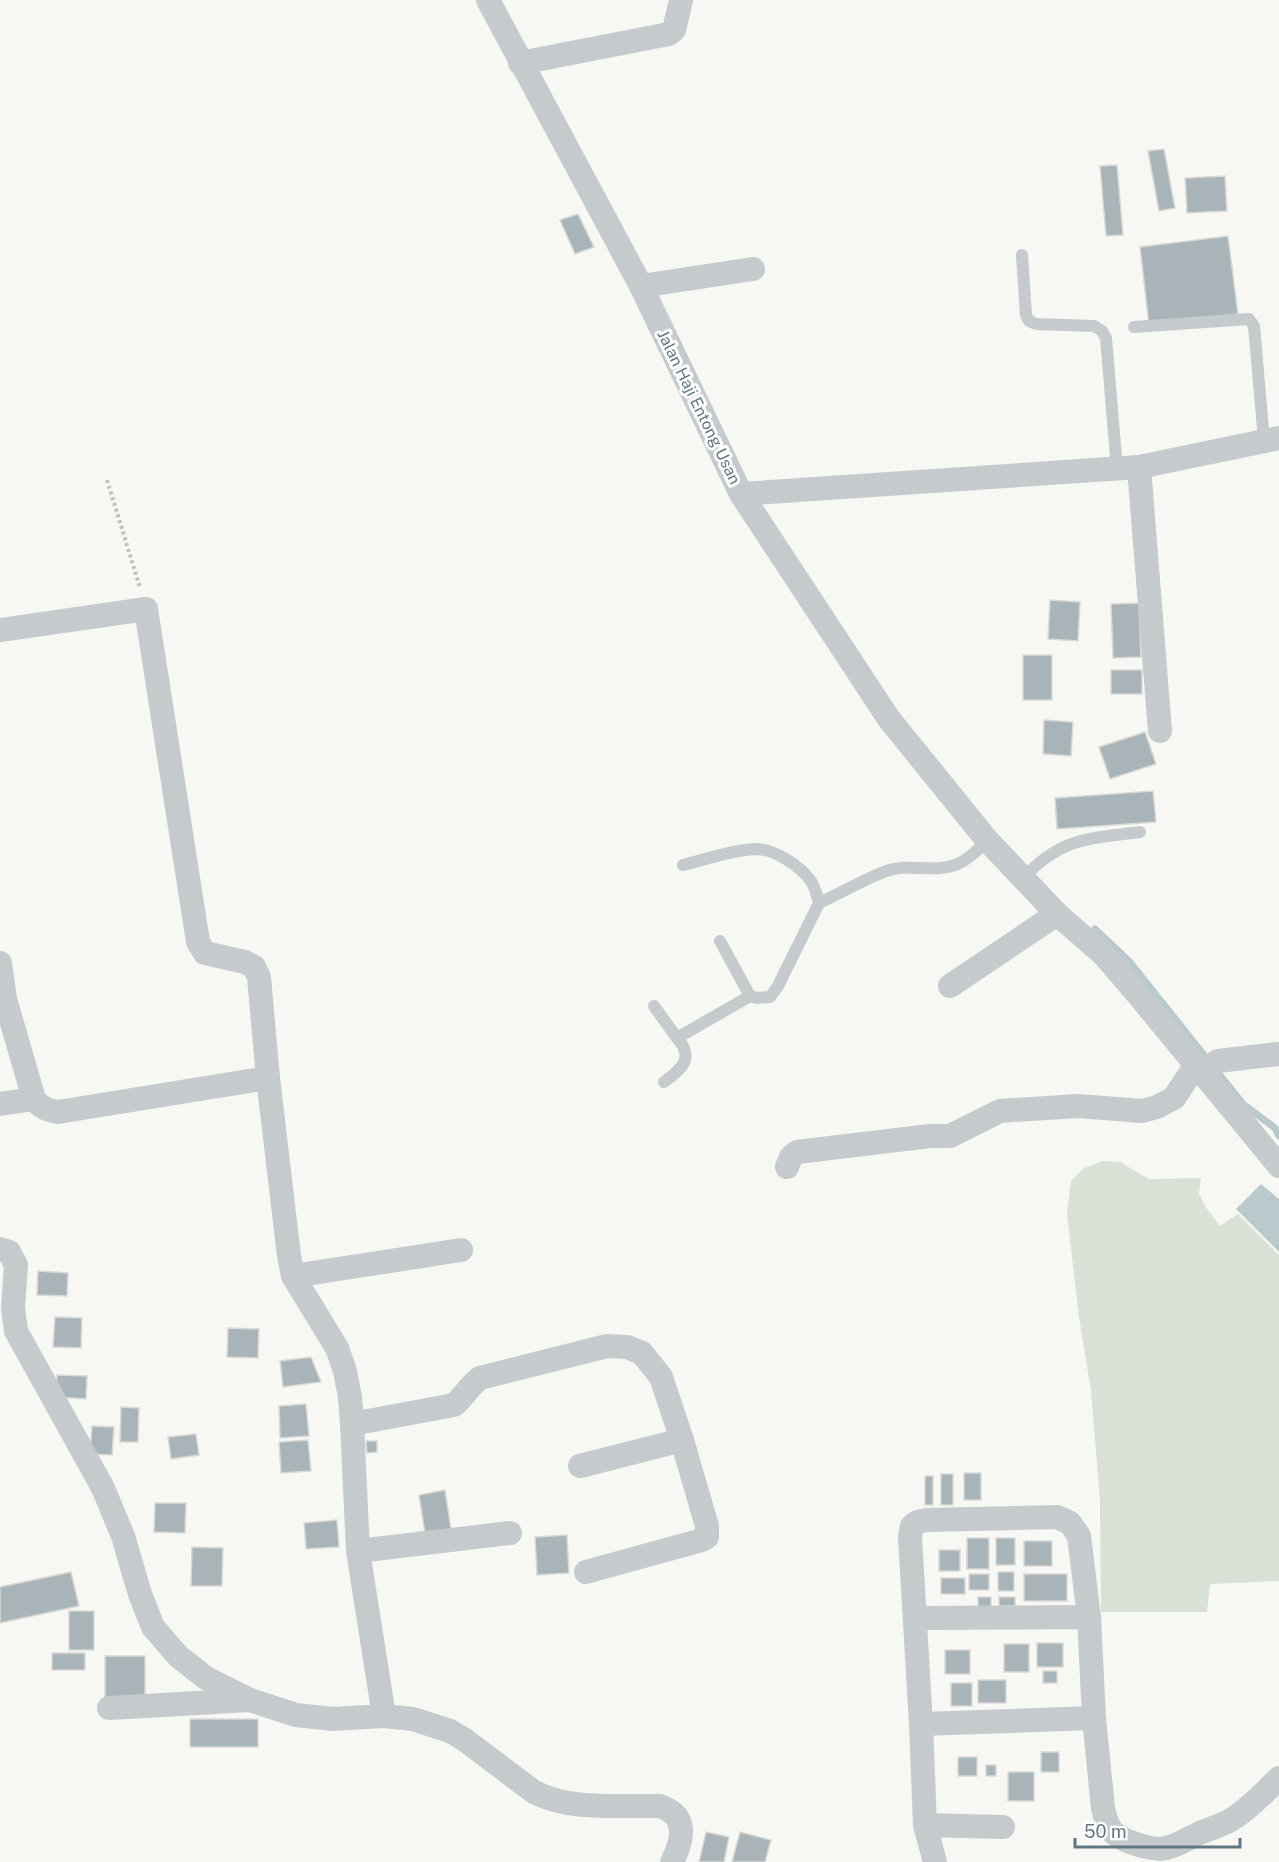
<svg xmlns="http://www.w3.org/2000/svg" width="1279" height="1862" font-family="'Public Sans',sans-serif">
  <rect width="100%" height="100%" fill="#f7f7f4"/>
  <polygon fill="#d9e0d5" points="1103,1161 1120,1162 1149,1179 1201,1178 1199,1193 1205,1206 1220,1226 1238,1214 1279,1255 1279,1581 1210,1584 1207,1612 1101,1612 1100,1500 1091,1391 1079,1317 1067,1214 1071,1181 1084,1168"/>
  <polygon fill="#bac9cb" points="1261,1184 1279,1199 1279,1252 1236,1209"/>
  <g fill="none" stroke-linecap="round" stroke-linejoin="round">
    <polyline stroke="#bac9cb" stroke-width="7" points="1095,929 1129,961 1243,1104 1275,1128 1279,1136"/>
  </g>
  <g fill="#a8b4b8" stroke="#d9d9d6" stroke-width="1.5">
    <polygon points="1164,149 1175,208 1159,211 1148,151"/>
    <polygon points="1117,165 1123,235 1106,236 1100,166"/>
    <polygon points="1225,176 1227,211 1187,213 1185,178"/>
    <polygon points="578,214 594,247 575,254 560,220"/>
    <polygon points="1228,236 1238,314 1149,325 1140,247"/>
    <polygon points="1050,600 1080,602 1078,641 1048,639"/>
    <polygon points="1139,603 1141,657 1113,658 1111,604"/>
    <rect x="1023" y="655" width="29" height="45"/>
    <rect x="1111" y="670" width="31" height="24"/>
    <polygon points="1044,720 1073,722 1071,756 1043,754"/>
    <polygon points="1145,732 1156,764 1110,779 1099,747"/>
    <polygon points="1153,791 1156,822 1057,829 1055,798"/>
    <polygon points="38,1271 68,1273 67,1296 37,1295"/>
    <polygon points="55,1317 82,1318 81,1348 53,1347"/>
    <polygon points="228,1328 259,1329 258,1358 227,1357"/>
    <polygon points="311,1357 321,1382 283,1387 280,1361"/>
    <polygon points="57,1375 87,1376 86,1399 56,1397"/>
    <polygon points="306,1404 309,1436 280,1438 279,1406"/>
    <polygon points="121,1407 139,1408 138,1442 120,1442"/>
    <polygon points="92,1426 114,1427 112,1455 90,1454"/>
    <polygon points="196,1434 199,1455 171,1459 168,1437"/>
    <polygon points="308,1440 311,1471 281,1473 279,1442"/>
    <polygon points="366,1441 377,1441 377,1452 367,1453"/>
    <rect x="964" y="1473" width="17" height="27"/>
    <rect x="941" y="1474" width="12" height="31"/>
    <rect x="925" y="1476" width="8" height="29"/>
    <polygon points="445,1490 451,1529 425,1533 419,1495"/>
    <polygon points="155,1503 186,1503 185,1533 154,1532"/>
    <polygon points="337,1520 339,1547 306,1549 304,1523"/>
    <polygon points="567,1535 569,1573 537,1575 535,1537"/>
    <rect x="967" y="1538" width="22" height="31"/>
    <rect x="996" y="1538" width="19" height="27"/>
    <rect x="1024" y="1541" width="28" height="25"/>
    <polygon points="192,1547 223,1548 222,1586 191,1586"/>
    <rect x="939" y="1550" width="21" height="21"/>
    <polygon points="71,1572 79,1606 0,1623 0,1587"/>
    <rect x="998" y="1572" width="16" height="19"/>
    <rect x="969" y="1574" width="20" height="16"/>
    <rect x="1024" y="1574" width="43" height="27"/>
    <rect x="941" y="1578" width="24" height="16"/>
    <rect x="978" y="1597" width="13" height="12"/>
    <rect x="999" y="1597" width="16" height="9"/>
    <rect x="69" y="1611" width="25" height="39"/>
    <rect x="1037" y="1643" width="26" height="24"/>
    <rect x="1004" y="1644" width="25" height="28"/>
    <rect x="945" y="1650" width="25" height="24"/>
    <rect x="52" y="1653" width="33" height="17"/>
    <rect x="105" y="1656" width="40" height="43"/>
    <rect x="1043" y="1671" width="14" height="12"/>
    <rect x="978" y="1680" width="28" height="23"/>
    <rect x="951" y="1683" width="21" height="23"/>
    <rect x="190" y="1719" width="68" height="28"/>
    <rect x="1041" y="1752" width="18" height="20"/>
    <rect x="958" y="1757" width="19" height="19"/>
    <rect x="986" y="1765" width="10" height="11"/>
    <rect x="1008" y="1772" width="26" height="29"/>
    <polygon points="706,1832 729,1837 724,1862 699,1862"/>
    <polygon points="740,1832 771,1840 765,1862 732,1862"/>
  </g>
  <g fill="none" stroke-linecap="round" stroke-linejoin="round">
    <polyline stroke="#bec2c3" stroke-width="4" stroke-dasharray="3 3" stroke-linecap="butt" points="107,480 140,588"/>
    <g stroke="#c5cacc" stroke-width="12">
      <polyline points="1022,255 1026,315 1029,321 1036,324 1094,326 1102,331 1106,338 1117,469"/>
      <polyline points="1134,327 1249,319 1254,326 1264,440"/>
      <path d="M683,865C707,859 732,850 756,849C775,849 800,866 811,881C815,887 817,896 819,903L778,986L770,997L757,998L750,996L720,941"/>
      <path d="M1023,878C1062,837 1088,839 1140,832"/>
      <path d="M819,903C841,893 863,880 886,871C908,863 932,873 955,865C967,861 978,850 987,840"/>
      <polyline points="654,1006 677,1038"/>
      <path d="M664,1082C682,1069 695,1058 677,1038L750,996"/>
    </g>
    <g stroke="#c5cacc" stroke-width="24">
      <polyline points="488,0 641,286 741,494 889,719 987,840 1057,914 1104,955 1140,997 1279,1166"/>
      <polyline points="520,63 669,34 674,30 681,0"/>
      <polyline points="641,286 753,269"/>
      <polyline points="1139,467 1160,731"/>
      <polyline points="741,494 1139,467 1279,438"/>
      <polyline points="0,630 146,609 198,942 205,953 245,962 254,967 259,977 268,1078"/>
      <path d="M0,963L5,999L34,1099C41,1108 47,1110 58,1112L268,1078L289,1256L293,1276L337,1348L345,1371L350,1397L352,1424L358,1551L384,1716L413,1719L450,1731L465,1740L534,1792C571,1811 618,1805 660,1806C689,1816 683,1840 672,1862"/>
      <polyline points="950,986 1057,914"/>
      <polyline points="1203,1072 1218,1061 1278,1054"/>
      <polyline points="0,1104 34,1099"/>
      <polyline points="787,1167 791,1157 797,1152 930,1136 950,1136 1000,1111 1078,1106 1142,1111 1157,1107 1174,1098 1196,1065"/>
      <polyline points="0,1249 9,1252 16,1265 13,1308 16,1331 103,1488 123,1536 140,1594 153,1627 178,1656 206,1678 250,1700 296,1715 333,1719 384,1716"/>
      <polyline points="293,1276 461,1250"/>
      <path d="M352,1424L454,1405C464,1397 469,1386 480,1378L607,1346L627,1347L642,1353L661,1377L682,1440L707,1526V1537L702,1540L586,1572"/>
      <polyline points="580,1466 682,1440"/>
      <polyline points="358,1551 510,1533"/>
      <path d="M915,1618L1089,1617L1094,1718L1103,1808C1105,1817 1107,1827 1114,1833C1124,1842 1153,1851 1166,1848C1179,1845 1188,1838 1200,1833C1211,1828 1224,1825 1234,1818C1251,1807 1265,1792 1279,1778"/>
      <polyline points="109,1708 250,1700"/>
      <polyline points="921,1724 1094,1718"/>
      <polyline points="925,1825 1003,1827"/>
      <polyline points="935,1862 925,1825 921,1724 910,1537 912,1526 917,1522 927,1520 1057,1517 1070,1523 1079,1536 1089,1617"/>
    </g>
  </g>
  <g text-anchor="middle" dominant-baseline="central" stroke-width="6" stroke-linejoin="round" paint-order="stroke">
    <g font-size="16" fill="#607681" stroke="#fff">
      <text transform="translate(699 407) rotate(64)">Jalan Haji Entong Usan</text>
    </g>
  </g>
  <path d="M1075 1838v9h165v-9" fill="none" stroke="#607681" stroke-width="3"/>
  <text x="1084" y="1838" font-size="18" fill="#607681" stroke="#ffffff" stroke-width="4.5" paint-order="stroke">50 m</text>
</svg>
